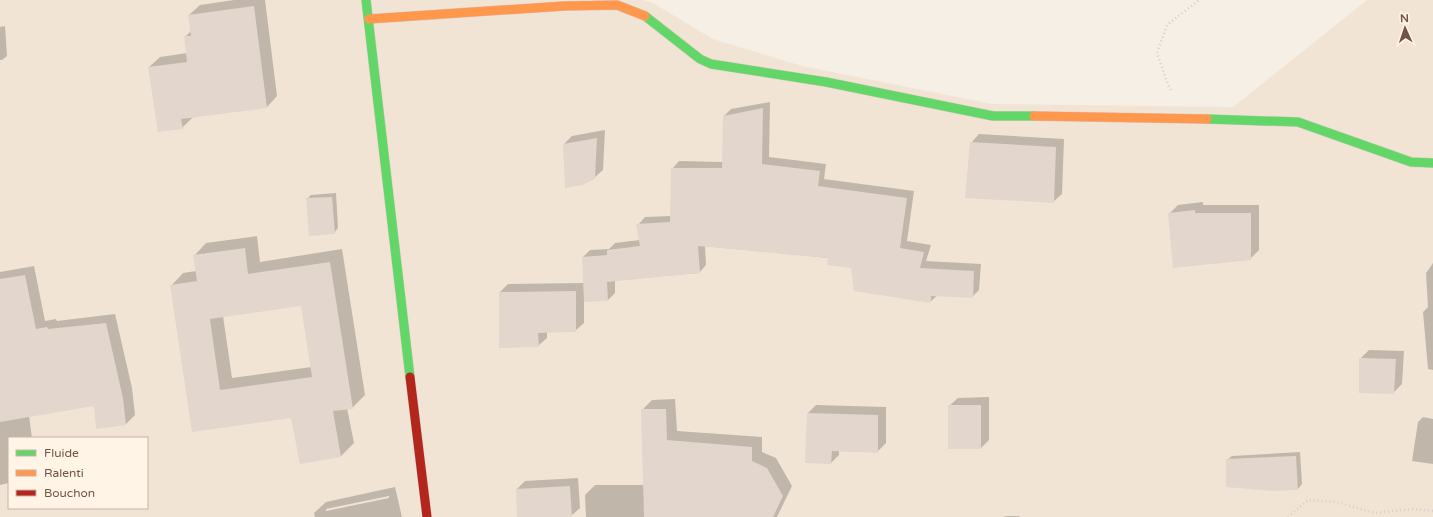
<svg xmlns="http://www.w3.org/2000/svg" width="1433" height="517" font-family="'Varela Round',sans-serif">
  <rect width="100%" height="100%" fill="#f6efe5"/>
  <path fill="#f2e4d5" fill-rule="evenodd" d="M0,0H643L653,3L713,39L802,66L992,104L1233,107L1367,0H1433V517H0ZM9,438H147V508H9Z"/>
  <g fill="#0003" fill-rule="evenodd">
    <polygon points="234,0 265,0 277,96 267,107 193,117 182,128 149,67 160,57 187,53 185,37 191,31 189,15 200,5"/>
    <polygon points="5,26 7,56 2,60 0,60 0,27"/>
    <polygon points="770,102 769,157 826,164 824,179 914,191 907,241 931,245 926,261 981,264 979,290 972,297 938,295 930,302 829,258 705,246 706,265 699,273 615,280 615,293 608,300 584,301 584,323 575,331 547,332 547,338 538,346 500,292 508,284 584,283 583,257 590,250 609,249 615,243 640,240 638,225 645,217 671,216 672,169 679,161 723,162 724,116 731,109"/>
    <polygon points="605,130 603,170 594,178 564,144 572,136"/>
    <polygon points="979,134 1064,139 1062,194 1053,202 971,143"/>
    <polygon points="336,193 338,228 334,233 307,199 311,195"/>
    <polygon points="1203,202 1203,205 1259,205 1259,250 1250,259 1169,214 1178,205"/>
    <path d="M257,236L260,262L342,249L365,395L352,408H347L354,443L341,456L300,463L292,417L193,431L171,286L183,273L196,271L194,256L206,243ZM302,304L311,367L232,378L223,316Z"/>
    <polygon points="1433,263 1433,370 1428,369 1423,312 1428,307 1426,273"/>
    <polygon points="34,266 45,321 56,319 57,321 115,314 132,388 135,415 126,424 94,405 29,416 32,438 9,438 9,483 0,485 0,272"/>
    <polygon points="1369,350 1404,351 1402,384 1393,393 1360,359"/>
    <polygon points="989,397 989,440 981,448 949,406 958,398"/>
    <polygon points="675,399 677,431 762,437 762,452 776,458 792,486 777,517 586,517 585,495 595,485 644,485 642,410 652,400"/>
    <polygon points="816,405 886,407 886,443 877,452 839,451 839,455 831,463 808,413"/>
    <polygon points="1423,417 1433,419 1433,464 1412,461 1418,422"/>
    <polygon points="1300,452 1302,484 1298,489 1227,460 1232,456"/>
    <polygon points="578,478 580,508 571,516 518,517 517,489 525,481"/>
    <path d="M395,487L402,517H315L314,513L326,502ZM389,496V498L326,511V509Z"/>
    <polygon points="1006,516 1019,516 1020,517 1003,517"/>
  </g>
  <g fill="#e2d6cd" fill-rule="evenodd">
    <polygon points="254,6 267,108 181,119 183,129 158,132 148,67 187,62 184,36 191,36 188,15"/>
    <polygon points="763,108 762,164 820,171 818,186 907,198 900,248 924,252 920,268 974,271 973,298 931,296 931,303 854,291 851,268 827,265 828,258 698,246 700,273 607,282 608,301 584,302 582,257 607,255 607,250 640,246 636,224 670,222 671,168 722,168 723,116"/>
    <polygon points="597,138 595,179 582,185 565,188 563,144"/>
    <polygon points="970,142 1056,147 1054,203 965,198"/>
    <polygon points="332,197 335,234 309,236 306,198"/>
    <polygon points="1195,210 1195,213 1251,213 1251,260 1173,268 1168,213"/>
    <path d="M245,248L248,274L330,262L353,409L333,411L341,457L300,464L291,418L192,432L170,285L197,281L193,255ZM301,306L312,377L220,390L210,319Z"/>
    <polygon points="25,275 36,329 47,327 48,329 106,323 123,398 126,425 96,429 94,406 0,422 0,279"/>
    <polygon points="576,291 576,332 538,333 539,347 499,348 499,292"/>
    <polygon points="1359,358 1396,359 1394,394 1359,393"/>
    <rect x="948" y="405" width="33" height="44"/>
    <polygon points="641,409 666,409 667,440 752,447 752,461 767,468 783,496 773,517 644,517"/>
    <polygon points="807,413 878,415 878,453 832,451 831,464 805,463"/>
    <polygon points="1296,456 1298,490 1273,491 1226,487 1226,459"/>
    <polygon points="570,486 572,517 517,517 516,489"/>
  </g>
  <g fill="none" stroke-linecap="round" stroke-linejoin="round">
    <defs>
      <g id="fast">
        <polyline points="366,0 410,377"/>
        <polyline points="645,16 700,59 711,64 826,82 993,116 1034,116"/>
        <polyline points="1207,119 1298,122 1411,162 1433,163"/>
      </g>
      <g id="slow">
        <polyline points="369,19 564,6 617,5 645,16"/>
        <polyline points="1034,116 1207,119"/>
      </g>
      <polyline id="jam" points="410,377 427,517"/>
    </defs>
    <use href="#fast" stroke="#d6cbc2" stroke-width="10"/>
    <use href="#slow" stroke="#d6cbc2" stroke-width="10"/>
    <use href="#jam" stroke="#d6cbc2" stroke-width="10"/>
    <g stroke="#d7cec9" stroke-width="2.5" stroke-dasharray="1 3" stroke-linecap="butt">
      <polyline points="1171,90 1168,85 1157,53 1167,25 1199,0"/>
      <polyline points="1288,517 1308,500 1336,502 1375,513 1413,509 1433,511"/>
    </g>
    <use href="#fast" stroke="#63d668" stroke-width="9"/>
    <use href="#slow" stroke="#ff974d" stroke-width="9"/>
    <use href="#jam" stroke="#b3261e" stroke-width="9"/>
  </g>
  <rect x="8" y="437" width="140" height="72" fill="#fff4e5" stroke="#c7b4a6"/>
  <rect x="16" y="450" width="20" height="6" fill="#63d668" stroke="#c7b4a6"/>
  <text x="44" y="457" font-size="12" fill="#735547">Fluide</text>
  <rect x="16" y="470" width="20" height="6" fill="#ff974d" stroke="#c7b4a6"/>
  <text x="44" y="477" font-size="12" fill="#735547">Ralenti</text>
  <rect x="16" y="490" width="20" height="6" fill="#b3261e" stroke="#c7b4a6"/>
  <text x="44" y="497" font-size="12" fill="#735547">Bouchon</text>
  <g transform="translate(1405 28) rotate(357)" stroke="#fff4e5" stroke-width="3" paint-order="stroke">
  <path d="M0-3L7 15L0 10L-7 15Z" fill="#735547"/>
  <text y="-6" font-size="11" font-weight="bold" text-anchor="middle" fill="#735547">N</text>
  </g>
</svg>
